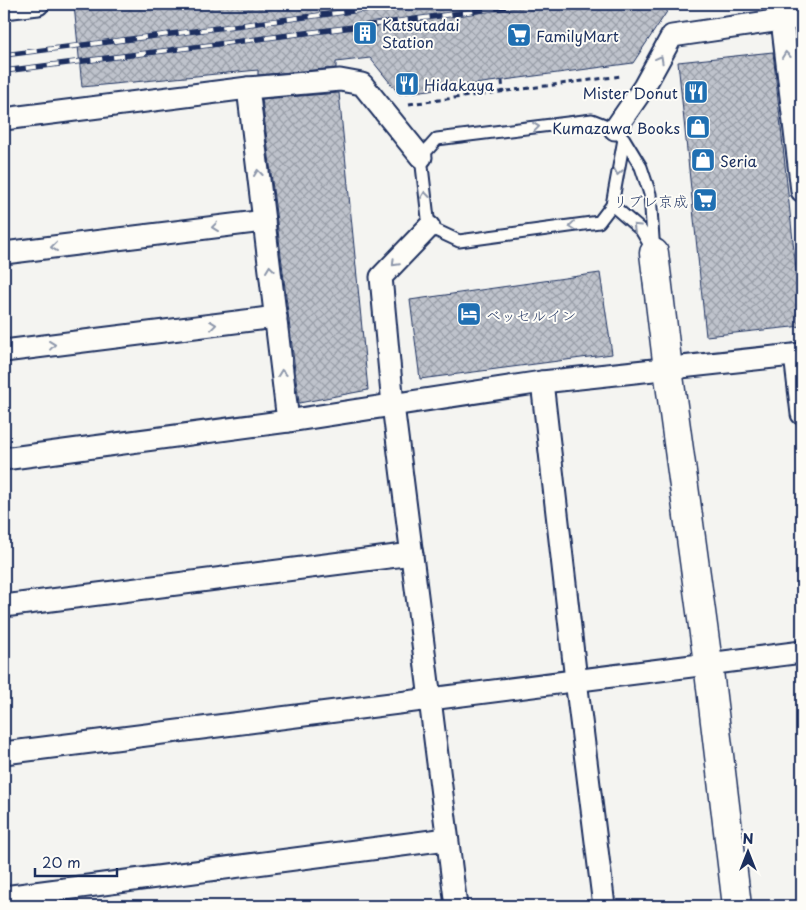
<svg xmlns="http://www.w3.org/2000/svg" width="806" height="910" font-family="'Playpen Sans','Klee One',sans-serif">
  <defs>
    <pattern id="building-cross-hatch" width="8" height="8" patternUnits="userSpaceOnUse" patternTransform="scale(1.25)"><rect width="8" height="8" fill="#bfc3cc"/><path d="M0 0l8 8M0 8l8-8" fill="none" stroke="#9a9fa9"/></pattern>
  </defs>
  <rect width="100%" height="100%" fill="#f4f4f1"/>
  <filter id="ink" filterUnits="userSpaceOnUse"><feTurbulence type="fractalNoise" baseFrequency=".02" numOctaves="2"/><feDisplacementMap in="SourceGraphic" scale="10" xChannelSelector="R" yChannelSelector="G"/><feConvolveMatrix kernelMatrix="1 2 1 2 8 2 1 2 1" color-interpolation-filters="sRGB"/></filter>
  <g filter="url(#ink)">
    <g fill="url(#building-cross-hatch)" stroke="#1b2f5e">
      <polygon points="85,4 672,4 633,63 399,94 370,58 336,62 336,68 258,75 258,70 82,87 74,5"/>
      <polygon points="773,52 802,326 706,336 678,62"/>
      <polygon points="339,93 368,390 299,403 262,99"/>
      <polygon points="600,273 612,354 420,379 410,300"/>
    </g>
    <g fill="none" stroke-linecap="round" stroke-linejoin="round">
      <defs>
        <g id="lane">
          <polyline points="624,139 612,205 599,222 459,241 429,227 421,157 437,139 592,120 615,129 624,139 641,167 650,194 654,253"/>
          <polyline points="612,205 641,230 654,252"/>
        </g>
        <g id="street">
          <polyline points="4,8 38,4"/>
          <polyline points="782,20 802,191"/>
          <polyline points="248,88 288,421"/>
          <polyline points="4,119 248,88 340,80 362,84 421,157"/>
          <polyline points="615,129 644,87 672,36 802,17"/>
          <polyline points="429,227 381,277 393,405 456,906"/>
          <polyline points="4,253 264,221"/>
          <polyline points="4,351 276,317"/>
          <polyline points="795,355 802,414"/>
          <polyline points="542,382 576,680 604,906"/>
          <polyline points="4,459 288,421 542,382 802,354"/>
          <polyline points="4,606 412,554"/>
          <polyline points="4,753 802,652"/>
          <polyline points="4,897 447,839"/>
        </g>
        <polyline id="secondary" points="654,253 668,369 708,663 737,906"/>
      </defs>
      <use href="#lane" stroke="#1b2f5e" stroke-width="15"/>
      <use href="#street" stroke="#1b2f5e" stroke-width="25"/>
      <use href="#secondary" stroke="#1b2f5e" stroke-width="31"/>
      <g stroke="#1b2f5e" stroke-width="3" stroke-dasharray="5 4" stroke-linecap="butt">
        <polyline points="502,81 503,92"/>
        <polyline points="409,104 621,76"/>
      </g>
      <use href="#lane" stroke="#fdfcf7" stroke-width="11"/>
      <use href="#street" stroke="#fdfcf7" stroke-width="21"/>
      <use href="#secondary" stroke="#fdfcf7" stroke-width="28"/>
      <defs>
        <g id="rail">
          <polyline points="4,55 408,4"/>
          <polyline points="4,71 401,21 528,4"/>
        </g>
      </defs>
      <use href="#rail" stroke="#1b2f5e" stroke-width="5.5"/>
      <use href="#rail" stroke="#fdfcf7" stroke-width="4" stroke-dasharray="11" stroke-linecap="butt"/>
    </g>
    <defs><path id="oneway-chevron" d="M-2-3.5L2.5 0L-2 3.5" fill="none" stroke-width="1.6" stroke-linecap="round" stroke-linejoin="round" transform="scale(1.25)"/></defs>
    <g stroke="#8c96aa">
      <use href="#oneway-chevron" transform="translate(786 55) rotate(-97)"/>
      <use href="#oneway-chevron" transform="translate(660 59) rotate(-61)"/>
      <use href="#oneway-chevron" transform="translate(536 127) rotate(-7)"/>
      <use href="#oneway-chevron" transform="translate(618 172) rotate(100)"/>
      <use href="#oneway-chevron" transform="translate(258 173) rotate(-97)"/>
      <use href="#oneway-chevron" transform="translate(425 195) rotate(-96)"/>
      <use href="#oneway-chevron" transform="translate(572 226) rotate(173)"/>
      <use href="#oneway-chevron" transform="translate(215 227) rotate(173)"/>
      <use href="#oneway-chevron" transform="translate(636 227) rotate(-136)"/>
      <use href="#oneway-chevron" transform="translate(54 247) rotate(173)"/>
      <use href="#oneway-chevron" transform="translate(395 263) rotate(134)"/>
      <use href="#oneway-chevron" transform="translate(270 269) rotate(-97)"/>
      <use href="#oneway-chevron" transform="translate(213 325) rotate(-7)"/>
      <use href="#oneway-chevron" transform="translate(52 345) rotate(-7)"/>
      <use href="#oneway-chevron" transform="translate(282 373) rotate(-97)"/>
    </g>
  </g>
  <defs>
    <symbol id="building-square" viewBox="-11 -11 22 22"><rect x="-9" y="-9" width="18" height="18" rx="4" fill="#1f6fb2" stroke="#fdfcf7"/><path d="M-4-6H4V6H1V3H-1V6H-4ZM-2.5-4.3h1.7v1.8h-1.7ZM.8-4.3h1.7v1.8H.8ZM-2.5-1h1.7V.8h-1.7ZM.8-1h1.7V.8H.8Z" fill="#fff"/></symbol>
    <symbol id="supermarket-square" viewBox="-11 -11 22 22"><rect x="-9" y="-9" width="18" height="18" rx="4" fill="#1f6fb2" stroke="#fdfcf7"/><path d="M-6-5.5h2.5l.6 2H6L4.5 2H-2.5L-4.4-4H-6ZM-1.5 3.2a1.3 1.3 0 1 0 .1 0ZM3 3.2a1.3 1.3 0 1 0 .1 0Z" fill="#fff"/></symbol>
    <symbol id="restaurant-square" viewBox="-11 -11 22 22"><rect x="-9" y="-9" width="18" height="18" rx="4" fill="#1f6fb2" stroke="#fdfcf7"/><path d="M-5-6h1v4h1v-4h1v4h1v-4h1v5L-1.5 .5V6h-2V.5L-5-1ZM5-6V6H3V1.5H1.5Q1.5-4 5-6Z" fill="#fff"/></symbol>
    <symbol id="shop-square" viewBox="-11 -11 22 22"><rect x="-9" y="-9" width="18" height="18" rx="4" fill="#1f6fb2" stroke="#fdfcf7"/><path d="M-5-2.5h2.3a2.7 3.5 0 0 1 5.4 0H5L5.5 6h-11ZM-1.5-2.5h3a1.5 2.3 0 0 0-3 0Z" fill="#fff"/></symbol>
    <symbol id="hotel-square" viewBox="-11 -11 22 22"><rect x="-9" y="-9" width="18" height="18" rx="4" fill="#1f6fb2" stroke="#fdfcf7"/><path d="M-6-4.5h1.5V1H6V5H4.5V3h-9V5H-6ZM-4 0a1.8 1.8 0 1 1 3.6 0ZM.5 0V-2.5h3Q6-2.5 6 0Z" fill="#fff"/></symbol>
  </defs>
  <g fill-rule="evenodd">
    <use href="#building-square" x="351" y="19" width="28" height="28"/>
    <use href="#supermarket-square" x="505" y="21" width="28" height="28"/>
    <use href="#restaurant-square" x="393" y="70" width="28" height="28"/>
    <use href="#restaurant-square" x="682" y="78" width="28" height="28"/>
    <use href="#shop-square" x="684" y="113" width="28" height="28"/>
    <use href="#shop-square" x="689" y="146" width="28" height="28"/>
    <use href="#supermarket-square" x="691" y="186" width="28" height="28"/>
    <use href="#hotel-square" x="455" y="300" width="28" height="28"/>
  </g>
  <g text-anchor="middle" dominant-baseline="central" stroke-width="4" stroke-linejoin="round" paint-order="stroke">
    <g font-size="15" fill="#1b2f5e" stroke="#fdfcf7" text-anchor="start">
      <text x="382" y="24">Katsutadai<tspan x="382" dy="17">Station</tspan></text>
      <text x="536" y="35">FamilyMart</text>
      <text x="424" y="84">Hidakaya</text>
      <text x="678" y="92" text-anchor="end">Mister Donut</text>
      <text x="680" y="127" text-anchor="end">Kumazawa Books</text>
      <text x="720" y="160">Seria</text>
      <text x="688" y="200" text-anchor="end">リブレ京成</text>
      <text x="486" y="314">ベッセルイン</text>
    </g>
  </g>
  <rect width="806" height="910" fill="none" stroke="#fdfcf7" stroke-width="20"/>
  <rect x="10" y="10" width="786" height="890" fill="none" stroke="#1b2f5e" stroke-width="2" filter="url(#ink)"/>
  <g transform="translate(748 852)" stroke="#fdfcf7" stroke-width="4" paint-order="stroke">
  <path d="M0-4L9 19L0 12L-9 19Z" fill="#1b2f5e"/>
  <text y="-8" font-size="14" font-weight="bold" text-anchor="middle" fill="#1b2f5e">N</text>
  </g>
  <path d="M35 868v8h82v-8" fill="none" stroke="#1b2f5e" stroke-width="2.5"/>
  <text x="42" y="868" font-size="15" fill="#1b2f5e" stroke="#fdfcf7" stroke-width="4" paint-order="stroke">20 m</text>
</svg>
